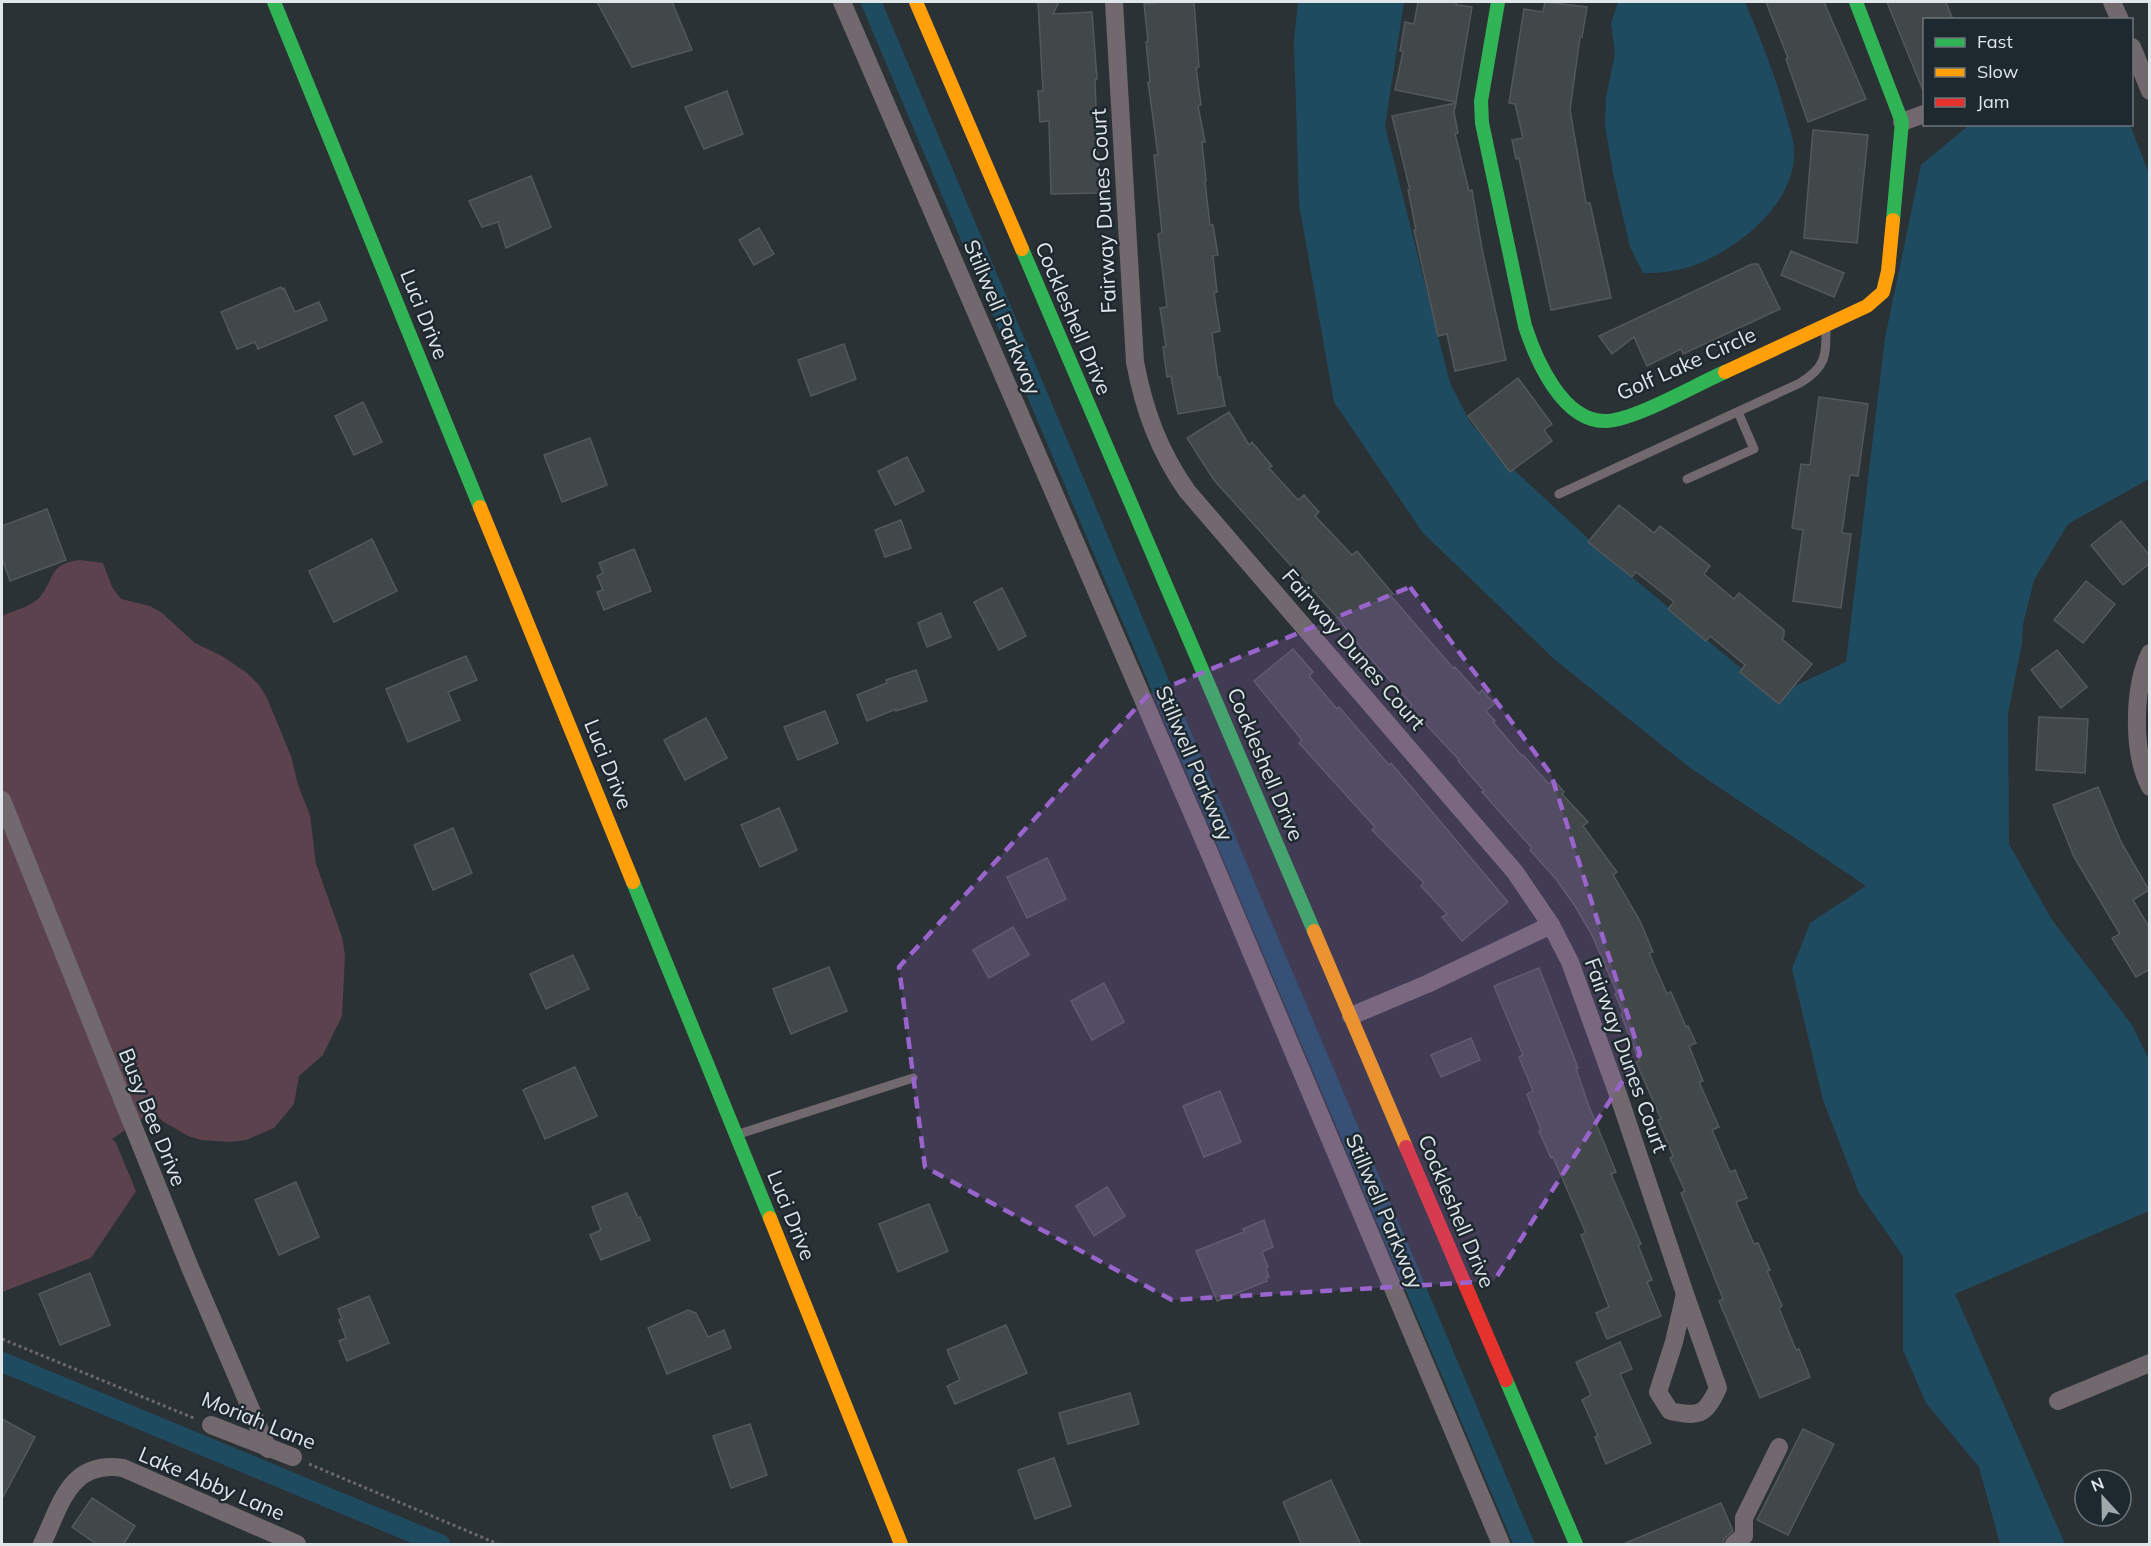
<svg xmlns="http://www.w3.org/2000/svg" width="2151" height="1546" font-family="Mulish,sans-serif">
  <rect width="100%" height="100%" fill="#2b3235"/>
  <path fill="#5b424c" d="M80,560L103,563L112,587L121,599L150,606L162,613L195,643L222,656L247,673L259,685L267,698L291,756L298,785L310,815L316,864L342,937L345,955L342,1016L323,1055L299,1076L294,1104L274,1128L246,1140L230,1142L201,1140L188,1136L164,1122L152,1112L112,1139L116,1143L136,1191L91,1258L2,1292V616C13,611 32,606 40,597C56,577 48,564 80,560Z"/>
  <g fill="#1f4b61">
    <polygon points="1298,2 1404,2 1385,126 1450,383 1470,422 1499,456 1608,557 1774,696 1846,662 1885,338 1921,165 1969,125 2130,125 2149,174 2149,479 2068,524 2034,580 2023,624 2022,643 2008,714 2009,844 2052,920 2132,1025 2149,1060 2149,1211 1955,1294 2065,1544 2000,1544 1979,1467 1926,1403 1903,1350 1903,1256 1859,1193 1823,1100 1792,969 1810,923 1866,886 1689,767 1554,659 1423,533 1334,402 1299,204 1294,41"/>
    <path d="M1618,2H1745C1759,36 1773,69 1783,105C1787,121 1794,136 1794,154C1794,189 1767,220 1740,240C1710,262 1681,274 1643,273L1630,247L1613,173L1605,125L1606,97L1615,54L1611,24Z"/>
  </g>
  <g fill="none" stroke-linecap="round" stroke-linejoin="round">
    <g stroke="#1f4b61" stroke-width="20">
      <polyline points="871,2 1524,1544"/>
      <polyline points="2,1362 440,1544"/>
    </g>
  </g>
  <g fill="#42474a" stroke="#53585c" stroke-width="1.5">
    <polygon points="597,2 672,2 692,50 632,67"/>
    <polygon points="1038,2 1059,2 1053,14 1092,12 1097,79 1095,79 1099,193 1051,194 1049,121 1040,122 1038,91 1043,91"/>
    <polygon points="1165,2 1194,2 1199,67 1196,68 1201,105 1198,106 1205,142 1202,142 1206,181 1205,182 1210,225 1213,225 1218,255 1213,256 1217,292 1214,293 1220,331 1212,333 1218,377 1220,377 1225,406 1178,414 1171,376 1167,377 1163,347 1166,347 1160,308 1167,307 1158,234 1162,233 1154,155 1158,155 1148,82 1150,82 1146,42 1148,41 1144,4"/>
    <polygon points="1418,2 1457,2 1456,5 1472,7 1456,102 1395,90 1403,52 1400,51 1405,22 1414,24"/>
    <polygon points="1545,2 1587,7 1582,37 1580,37 1570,110 1586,203 1590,203 1611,298 1551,310 1519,158 1516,159 1512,140 1523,138 1515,104 1509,103 1524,9 1543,12"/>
    <polygon points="1766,2 1824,2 1866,99 1808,122 1786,59 1788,58"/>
    <polygon points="1887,2 1946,2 1953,20 1924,20 1924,93"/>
    <polygon points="727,91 743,134 704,149 685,107"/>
    <polygon points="1456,103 1454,112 1458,133 1455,134 1469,191 1472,190 1482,249 1506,360 1455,371 1447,334 1438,336 1414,230 1416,230 1408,190 1410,190 1392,116"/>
    <polygon points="1813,130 1868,135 1857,243 1804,238"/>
    <polygon points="531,176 551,227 506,248 498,222 482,227 469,201"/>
    <polygon points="759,228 774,254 754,265 739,240"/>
    <polygon points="1791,251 1844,273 1834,297 1781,275"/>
    <polygon points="1752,264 1758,264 1780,309 1683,354 1681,349 1647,366 1634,337 1612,354 1599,336"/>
    <polygon points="281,287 282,289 284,288 295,312 319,302 327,320 258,349 255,342 237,349 221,312"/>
    <polygon points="844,344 856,379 811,396 798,360"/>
    <polygon points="1518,378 1552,424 1544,430 1552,441 1510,472 1468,416"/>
    <polygon points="1819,397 1868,404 1858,476 1850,475 1842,533 1851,534 1841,608 1793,601 1803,530 1792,528 1801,464 1810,465"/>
    <polygon points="363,402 382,442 354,455 335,416"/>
    <polygon points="1229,412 1249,445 1252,442 1272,466 1269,468 1298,500 1304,495 1319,512 1315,516 1352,555 1357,551 1393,594 1390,595 1454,669 1455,667 1479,694 1482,690 1494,704 1486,711 1495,721 1493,722 1522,756 1523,755 1549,784 1554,780 1564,792 1562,794 1588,822 1583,826 1617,872 1613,875 1640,921 1653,952 1649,953 1667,994 1671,992 1686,1027 1688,1026 1696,1043 1689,1046 1703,1081 1699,1082 1719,1127 1712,1130 1730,1172 1735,1170 1747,1198 1736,1202 1754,1244 1758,1243 1770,1270 1767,1271 1782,1306 1779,1308 1796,1350 1799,1349 1810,1377 1760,1398 1719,1301 1723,1299 1681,1193 1685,1191 1670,1158 1673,1156 1658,1120 1661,1119 1636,1062 1639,1061 1621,1014 1623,1012 1615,994 1617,993 1592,935 1575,906 1556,879 1530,850 1532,848 1482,792 1484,791 1458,761 1459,760 1410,707 1412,705 1361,648 1337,617 1214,480 1187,438"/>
    <polygon points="590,438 607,485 562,502 544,455"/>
    <polygon points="907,457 924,491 895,505 878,471"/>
    <polygon points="1619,505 1654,533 1660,526 1710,566 1704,574 1734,599 1739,593 1784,630 1784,636 1782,639 1812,664 1779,704 1740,672 1745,665 1710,636 1706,641 1668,609 1674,602 1636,572 1632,577 1588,542"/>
    <polygon points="47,509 66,560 10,581 2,558 2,526"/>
    <polygon points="901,520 911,548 885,557 875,530"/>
    <polygon points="2121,521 2150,556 2150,563 2123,585 2091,545"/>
    <polygon points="372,539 397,591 334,622 309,571"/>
    <polygon points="634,549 651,591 604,610 597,592 603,590 597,576 603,573 599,563"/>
    <polygon points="2086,581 2115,604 2083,643 2054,620"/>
    <polygon points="1002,588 1026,636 999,650 974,602"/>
    <polygon points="941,613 951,637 927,647 918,623"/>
    <polygon points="1293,649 1313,672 1309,676 1337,709 1339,707 1389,765 1391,763 1508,902 1462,941 1442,917 1447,914 1421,886 1424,883 1372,830 1375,827 1299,743 1302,740 1254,681"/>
    <polygon points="2057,650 2087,687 2061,708 2031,670"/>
    <polygon points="466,656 477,680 448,692 460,720 408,742 386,689"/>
    <polygon points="916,670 927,701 896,711 896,709 867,721 857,695 887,683 886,680"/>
    <polygon points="825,711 838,743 798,760 784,727"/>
    <polygon points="2039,717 2088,719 2085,773 2036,770"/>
    <polygon points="706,718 727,758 685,780 664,740"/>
    <polygon points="2098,787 2121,842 2149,890 2133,900 2150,929 2150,969 2136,977 2112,938 2120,934 2074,857 2053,805"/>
    <polygon points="779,808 797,850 760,867 741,825"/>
    <polygon points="453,828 472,873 433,890 414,845"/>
    <polygon points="1047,858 1066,899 1027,918 1007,877"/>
    <polygon points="1013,927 1029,955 989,978 973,950"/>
    <polygon points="573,955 589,989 546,1009 530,974"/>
    <polygon points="829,967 847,1011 791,1034 773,989"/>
    <polygon points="1539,968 1578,1068 1576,1069 1588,1104 1616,1172 1611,1174 1641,1244 1638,1245 1652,1280 1647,1282 1661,1316 1607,1339 1596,1313 1609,1307 1581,1235 1586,1233 1553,1157 1551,1158 1539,1131 1541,1130 1527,1094 1533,1091 1519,1057 1523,1055 1494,986"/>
    <polygon points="1104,983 1124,1022 1092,1040 1071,1001"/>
    <polygon points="1471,1038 1480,1060 1441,1077 1431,1055"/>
    <polygon points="575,1067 597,1116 545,1139 523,1090"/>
    <polygon points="1220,1091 1241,1142 1204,1157 1183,1106"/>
    <polygon points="296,1182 319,1237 279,1255 255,1200"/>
    <polygon points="1107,1187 1125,1216 1094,1236 1076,1206"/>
    <polygon points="627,1193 638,1218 640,1217 650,1240 601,1260 590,1235 601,1230 592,1207"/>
    <polygon points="929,1204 948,1251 898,1272 879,1224"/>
    <polygon points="1264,1220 1273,1247 1262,1252 1268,1267 1266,1269 1269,1277 1266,1278 1267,1281 1217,1301 1196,1251 1244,1232 1243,1229"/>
    <polygon points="90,1273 110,1325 60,1345 39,1294"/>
    <polygon points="369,1296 389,1343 347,1361 339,1341 346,1338 339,1320 342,1319 338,1309"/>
    <polygon points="688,1310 696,1313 708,1337 724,1330 731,1348 667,1374 648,1328"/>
    <polygon points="1006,1325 1027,1373 955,1404 947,1386 960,1380 947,1350"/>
    <polygon points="1620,1342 1632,1369 1620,1374 1651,1443 1606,1464 1595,1437 1598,1436 1582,1400 1591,1395 1576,1362"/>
    <polygon points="1130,1393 1139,1424 1068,1444 1059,1413"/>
    <polygon points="2,1419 35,1437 2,1499"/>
    <polygon points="750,1424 767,1475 731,1488 713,1436"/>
    <polygon points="1803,1429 1834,1444 1788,1535 1757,1520"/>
    <polygon points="1054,1458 1071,1506 1035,1519 1018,1470"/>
    <polygon points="1331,1480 1361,1545 1302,1545 1283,1502"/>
    <polygon points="92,1498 135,1526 123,1545 98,1545 72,1527"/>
    <polygon points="1721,1503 1733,1531 1724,1539 1723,1545 1621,1545"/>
  </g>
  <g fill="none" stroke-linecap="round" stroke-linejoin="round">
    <g stroke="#6a686b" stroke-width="3" stroke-dasharray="3 3" stroke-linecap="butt">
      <polyline points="2,1339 196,1419"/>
      <polyline points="309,1464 498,1544"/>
    </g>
    <g stroke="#72696e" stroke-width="9">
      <polyline points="1687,479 1754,449 1738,412"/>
      <path d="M1559,494L1800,383C1826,367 1826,357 1826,327"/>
      <polyline points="739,1134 913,1078"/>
    </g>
    <g stroke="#72696e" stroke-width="18">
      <polyline points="842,2 1209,852 1501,1544"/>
      <path d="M1114,2L1135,362C1144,410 1159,451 1187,491L1515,872L1551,925L1570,962L1620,1100L1685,1294"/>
      <polyline points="2112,2 2120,20"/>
      <polyline points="2132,47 2150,91"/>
      <polyline points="1902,122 1924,114"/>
      <path d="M2150,653C2133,688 2132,752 2150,787"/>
      <polyline points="2,800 191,1270 268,1449"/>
      <polyline points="1351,1016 1427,984 1551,925"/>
      <path d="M1685,1294L1718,1388C1705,1416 1699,1417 1670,1411L1658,1392L1674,1342Z"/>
      <polyline points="2058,1401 2150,1363"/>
      <polyline points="211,1425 293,1457"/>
      <path d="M42,1544C61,1505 69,1460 123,1468L297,1544"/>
      <polyline points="1734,1544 1744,1536 1744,1518 1779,1447"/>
    </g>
    <g stroke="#30b455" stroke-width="14">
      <polyline points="274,2 480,507"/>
      <path d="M1498,2L1481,101L1482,123L1525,326C1536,360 1563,423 1607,421C1637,419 1695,385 1725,372"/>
      <polyline points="1856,2 1902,122 1893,220"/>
      <polyline points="1022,249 1314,931"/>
      <polyline points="633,882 770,1218"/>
      <polyline points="1506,1380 1576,1544"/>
    </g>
    <g stroke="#ff9f0a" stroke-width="14">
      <polyline points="916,2 1022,249"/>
      <polyline points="1725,372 1867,306 1883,292 1888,271 1893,220"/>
      <polyline points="480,507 633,882"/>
      <polyline points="1314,931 1406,1147"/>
      <polyline points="770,1218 901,1544"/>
    </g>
    <polyline stroke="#e5322d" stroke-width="14" points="1406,1147 1506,1380"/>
  </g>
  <path fill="#9964cc" fill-opacity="0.2" stroke="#9964cc" stroke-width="4.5" stroke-dasharray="12 8" stroke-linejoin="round" d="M1410,587L1551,774L1640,1054L1494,1281L1172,1300L925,1167L899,967L1148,695Z"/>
  <g text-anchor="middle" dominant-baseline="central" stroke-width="5" stroke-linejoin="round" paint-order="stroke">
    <g font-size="21" fill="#e0e7eb" stroke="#1e292f">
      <text transform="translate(1103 211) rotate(-93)">Fairway Dunes Court</text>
      <text transform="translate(425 314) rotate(68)">Luci Drive</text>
      <text transform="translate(1003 317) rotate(67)">Stillwell Parkway</text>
      <text transform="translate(1074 318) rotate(67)">Cockleshell Drive</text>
      <text transform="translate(1686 363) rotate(-24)">Golf Lake Circle</text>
      <text transform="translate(1354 649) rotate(49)">Fairway Dunes Court</text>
      <text transform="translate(1195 763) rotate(67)">Stillwell Parkway</text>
      <text transform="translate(609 764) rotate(68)">Luci Drive</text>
      <text transform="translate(1266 764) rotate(67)">Cockleshell Drive</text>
      <text transform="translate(1627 1055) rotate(70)">Fairway Dunes Court</text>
      <text transform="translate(153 1117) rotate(68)">Busy Bee Drive</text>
      <text transform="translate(1385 1211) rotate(67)">Stillwell Parkway</text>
      <text transform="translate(1457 1211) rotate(67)">Cockleshell Drive</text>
      <text transform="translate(792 1215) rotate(68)">Luci Drive</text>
      <text transform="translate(259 1420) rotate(22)">Moriah Lane</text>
      <text transform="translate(212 1483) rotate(23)">Lake Abby Lane</text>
    </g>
  </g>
  <rect width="2151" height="1546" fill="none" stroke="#e0e7eb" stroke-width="6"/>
  <rect x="1923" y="18" width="210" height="108" fill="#1e292f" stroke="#6c757a" stroke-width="1.5"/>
  <rect x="1935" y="38" width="30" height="9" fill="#30b455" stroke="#6c757a" stroke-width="1.5"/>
  <text x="1977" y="48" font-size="18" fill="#e0e7eb">Fast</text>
  <rect x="1935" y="68" width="30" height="9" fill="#ff9f0a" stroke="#6c757a" stroke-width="1.5"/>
  <text x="1977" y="78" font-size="18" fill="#e0e7eb">Slow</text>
  <rect x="1935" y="98" width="30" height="9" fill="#e5322d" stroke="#6c757a" stroke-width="1.5"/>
  <text x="1977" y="108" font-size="18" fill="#e0e7eb">Jam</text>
  <g transform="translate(2103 1498) rotate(338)"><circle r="28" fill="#1e292f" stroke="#6c757a" stroke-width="1.5"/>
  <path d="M0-4.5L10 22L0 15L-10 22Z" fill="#a1a8ab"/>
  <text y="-9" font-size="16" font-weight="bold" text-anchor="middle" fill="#e0e7eb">N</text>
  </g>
</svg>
